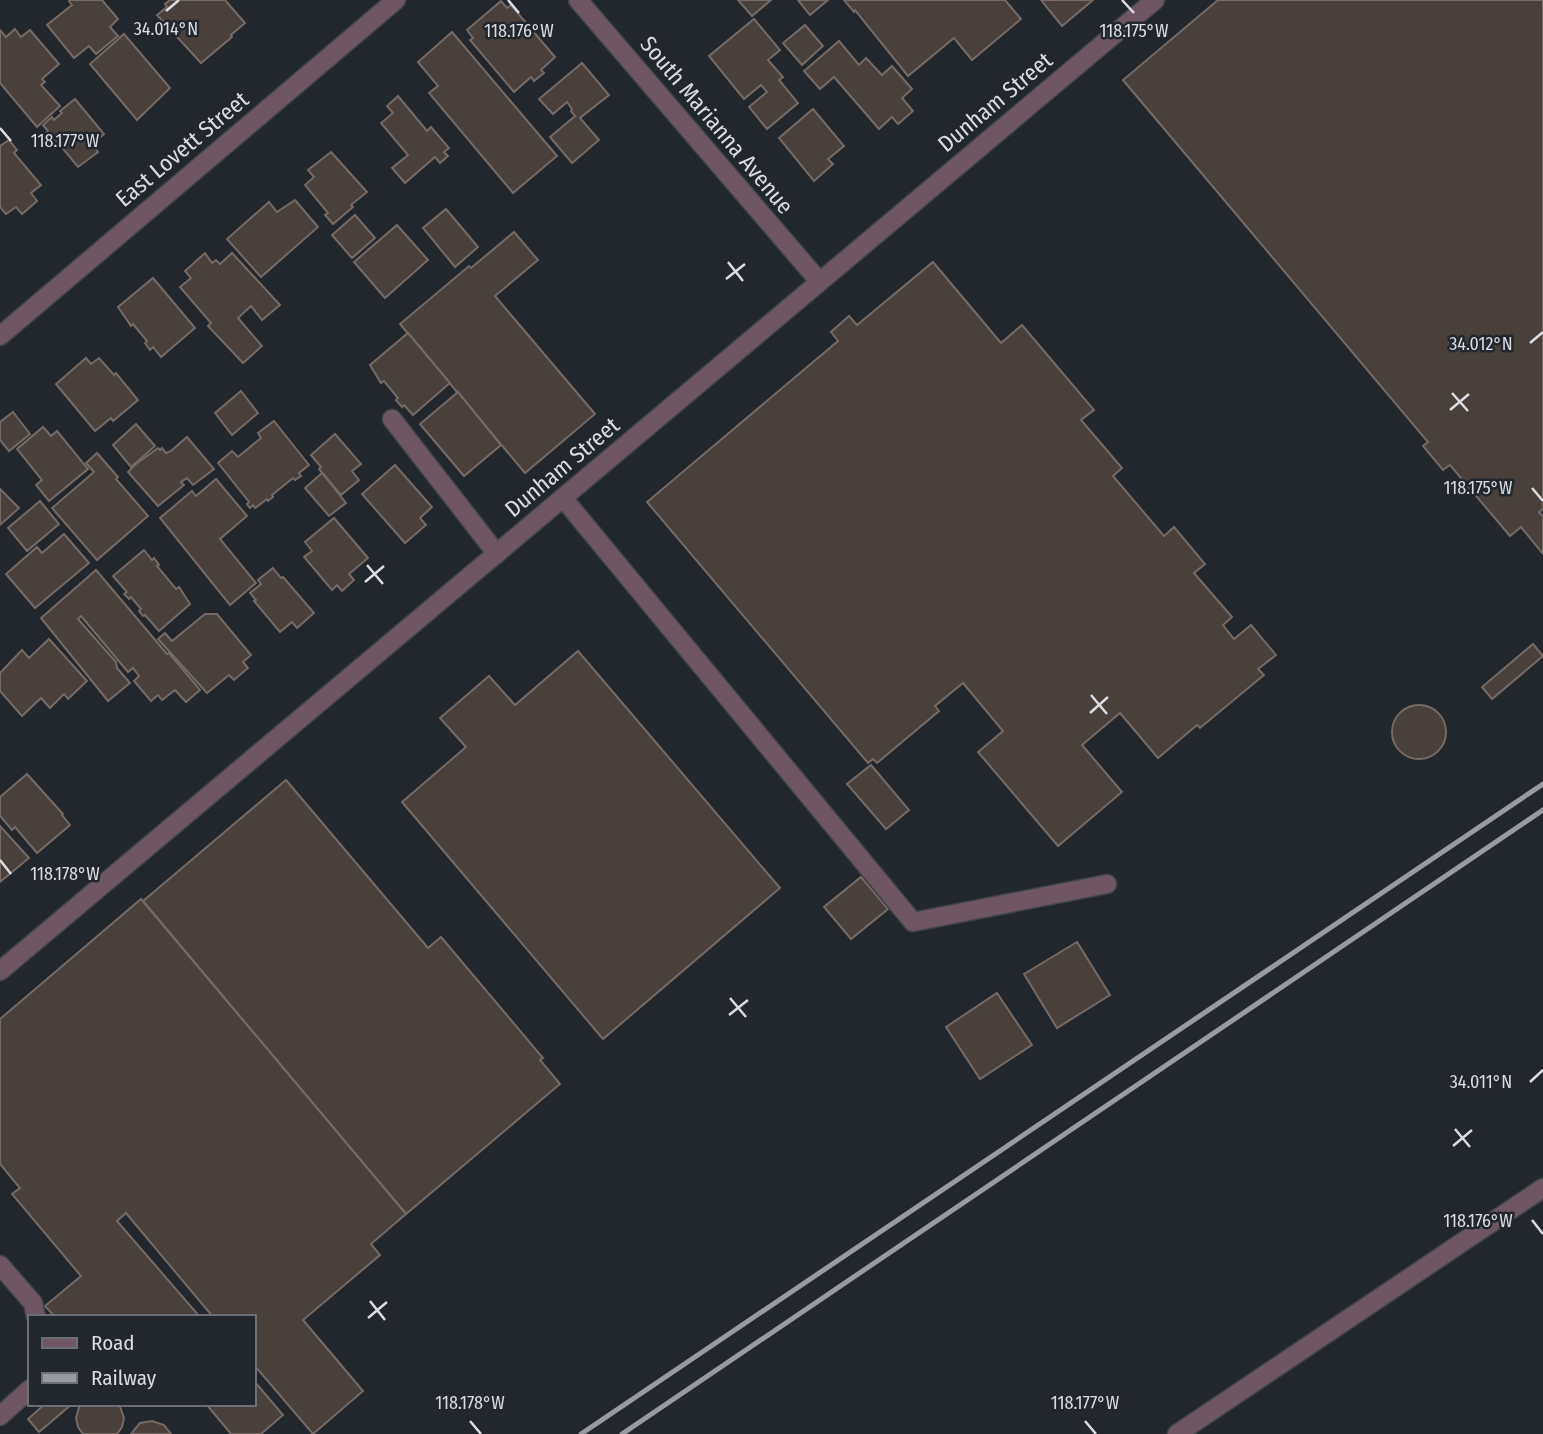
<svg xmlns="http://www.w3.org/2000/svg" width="1543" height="1434" font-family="'Fira Sans Condensed',sans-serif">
  <rect width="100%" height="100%" fill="#22262d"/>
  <g fill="#49403b" stroke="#756a65" stroke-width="2">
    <polygon points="70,0 102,0 118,19 110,27 118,36 96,54 89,46 74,58 47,25 72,5 69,1"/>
    <polygon points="170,0 225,0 245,23 231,35 232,37 201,63 157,15 167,7 165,4"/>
    <polygon points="738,0 771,0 752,16"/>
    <polygon points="798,0 828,0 810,15"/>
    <polygon points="844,0 1005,0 1021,19 972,60 954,38 908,76 855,10 854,12"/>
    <polygon points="1041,0 1093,0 1062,26"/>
    <polygon points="1218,0 1543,0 1543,509 1539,512 1543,516 1543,554 1521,527 1510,536 1450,465 1443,470 1423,446 1428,442 1123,80"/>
    <polygon points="501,1 507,8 511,5 555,57 541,70 544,73 534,81 531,77 514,92 470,40 473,38 467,30"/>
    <polygon points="754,19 780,50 768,60 783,77 779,80 798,103 767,129 749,107 767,92 761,85 744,99 709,56"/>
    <polygon points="805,25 823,46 802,65 783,43"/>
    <polygon points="15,29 21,37 30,30 59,64 42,79 45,82 41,85 60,106 37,127 0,83 0,30 6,37"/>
    <polygon points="452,32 557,156 513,193 429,93 438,86 418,62"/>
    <polygon points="124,34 170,88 137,120 90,64"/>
    <polygon points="839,41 859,65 866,58 882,75 892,66 912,89 902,98 913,111 898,124 892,117 879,129 834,77 820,89 804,71"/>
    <polygon points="582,63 609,95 580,118 599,140 572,163 550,137 575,116 571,111 572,109 567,102 553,114 539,99"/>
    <polygon points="398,96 427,131 431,127 449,148 444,152 448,156 440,163 435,157 405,183 392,168 408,155 381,123 393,113 387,106"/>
    <polygon points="75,99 104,134 92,144 98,152 78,167 55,139 47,145 41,137 48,131 43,125 52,117 54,120 62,113 60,111"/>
    <polygon points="813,109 844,146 828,159 833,164 814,181 779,138"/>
    <polygon points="9,140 17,150 14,153 41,185 31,193 37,201 22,214 16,207 6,214 0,207 0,146"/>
    <polygon points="331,152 367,192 351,205 353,207 333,224 325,215 328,213 305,185 314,177 308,170"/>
    <polygon points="295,200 318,227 261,277 227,239 269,202 277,212"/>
    <polygon points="446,209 478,247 455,267 423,228"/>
    <polygon points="355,215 375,238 352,258 332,235"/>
    <polygon points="397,225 428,260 385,298 354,262"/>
    <polygon points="514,232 538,260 495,296 595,414 525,473 400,324 469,266 471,268"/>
    <polygon points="205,253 212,263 216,260 220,264 232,253 280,305 262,320 251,306 238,318 262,346 243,363 208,326 211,323 180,287 191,278 185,271"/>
    <polygon points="933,262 1001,343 1022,325 1094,410 1081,420 1122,468 1113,476 1164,536 1174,527 1205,564 1194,573 1232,617 1223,625 1234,639 1251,625 1276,655 1258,669 1264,675 1200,728 1197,725 1158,758 1120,713 1082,745 1122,792 1058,846 978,752 1003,731 963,683 935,706 939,711 877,763 873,759 868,763 647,502 838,341 831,332 849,316 857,325"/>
    <polygon points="153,278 195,328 161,357 153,347 150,350 145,343 147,341 133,324 131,326 118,307"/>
    <polygon points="408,333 450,383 413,415 404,405 402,407 396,400 398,398 384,381 381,383 370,365"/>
    <polygon points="86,358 91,364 99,358 114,375 116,373 138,400 113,421 111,418 95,431 56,384"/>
    <polygon points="241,391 258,413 232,435 215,413"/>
    <polygon points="458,392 501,445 464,476 420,424"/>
    <polygon points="13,412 30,434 9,451 0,440 0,422"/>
    <polygon points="274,421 309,465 299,473 301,476 295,480 293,478 272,495 273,497 268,501 267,499 255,508 253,505 250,508 247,504 249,502 218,463 232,451 238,457 261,438 258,433"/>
    <polygon points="136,424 155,446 131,467 113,445"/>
    <polygon points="43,427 51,436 57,431 88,469 49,501 36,485 42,480 17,449"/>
    <polygon points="335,434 361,464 352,471 359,480 341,495 319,469 321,467 311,455"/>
    <polygon points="187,437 214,469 193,485 187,478 181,482 184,485 158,506 128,472 136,464 158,448 160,450 162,448 166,453 171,451"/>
    <polygon points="97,453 118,477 116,479 148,516 97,560 52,508 94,472 86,463"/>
    <polygon points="395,465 432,507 420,518 426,525 405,543 362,494"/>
    <polygon points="322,473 346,503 329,516 305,488"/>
    <polygon points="216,479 247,516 220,539 256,583 230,605 160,518 192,491 196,496"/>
    <polygon points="0,489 19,508 0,525"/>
    <polygon points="40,501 59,524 27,551 8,528"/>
    <polygon points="334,518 368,558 349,574 354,580 342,591 337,585 332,590 304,557 312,551 305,542"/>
    <polygon points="64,534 89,563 35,608 6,574 37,547 42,553"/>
    <polygon points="144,550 152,560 154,558 159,565 157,566 176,589 179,587 190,604 159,631 145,615 143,616 139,611 141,609 131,597 129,599 124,594 127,592 113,576"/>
    <polygon points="273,568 281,578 283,577 314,613 297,628 292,622 280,632 254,601 256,600 250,593 261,584 258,580"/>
    <polygon points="96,570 167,654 169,653 200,690 186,702 175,690 162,700 158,695 151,701 134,681 139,676 133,668 128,672 81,616 78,619 116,662 117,668 130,683 108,701 41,618"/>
    <polygon points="205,614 217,614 251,655 243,662 248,668 234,680 229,675 207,693 158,639 165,633 172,641"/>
    <polygon points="49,639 87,681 68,699 64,694 50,708 41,698 22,716 0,691 0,673 22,650 29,658"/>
    <polygon points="1533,644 1543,656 1492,699 1482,687"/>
    <polygon points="578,651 780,888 603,1039 402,802 466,747 440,718 489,676 515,705"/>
    <circle cx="1419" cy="732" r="27"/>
    <polygon points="871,765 909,810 886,829 847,784"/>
    <polygon points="27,774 63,814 62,815 70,825 37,853 15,827 12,830 0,816 0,797"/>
    <polygon points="286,780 428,948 441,937 543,1058 540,1060 560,1084 406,1214 143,901"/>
    <polygon points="0,826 29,858 0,882"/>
    <polygon points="861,877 888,909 851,939 824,907"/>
    <polygon points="141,899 406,1214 371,1244 380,1255 303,1320 363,1391 313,1434 254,1365 254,1317 213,1317 126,1213 117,1221 200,1317 55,1317 45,1306 81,1276 12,1194 20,1188 0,1164 0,1019"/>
    <polygon points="1077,942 1110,995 1057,1028 1024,974"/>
    <polygon points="997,993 1032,1045 980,1079 946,1027"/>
    <polygon points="254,1381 283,1415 261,1434 231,1434 206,1404 254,1404"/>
    <polygon points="45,1404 72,1404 39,1432 28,1419"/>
    <polygon points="80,1404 119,1404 124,1418 122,1427 117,1434 83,1434 78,1427 76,1418"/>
    <polygon points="152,1421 164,1425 171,1434 131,1434 140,1423"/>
  </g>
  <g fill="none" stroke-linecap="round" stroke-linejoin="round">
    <defs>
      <g id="lane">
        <polyline points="392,419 497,554"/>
        <polyline points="563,498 913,922 1107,884"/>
        <polyline points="0,1265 33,1303 36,1317"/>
        <polyline points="0,1416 30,1389"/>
        <polyline points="1177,1434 1543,1188"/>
      </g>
      <g id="street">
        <polyline points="578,0 819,281"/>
        <polyline points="0,336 396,0"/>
        <polyline points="0,971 1155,0"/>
      </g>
    </defs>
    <use href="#lane" stroke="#3f434a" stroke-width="21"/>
    <use href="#street" stroke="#3f434a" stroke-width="21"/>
    <use href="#lane" stroke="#6e5763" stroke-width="18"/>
    <use href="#street" stroke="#6e5763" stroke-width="18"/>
    <g stroke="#999ba2" stroke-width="5">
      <polyline points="581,1434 1543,784"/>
      <polyline points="622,1434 1543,810"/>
    </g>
  </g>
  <path fill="none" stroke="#dadce2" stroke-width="2.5" d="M508,0L519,13M1122,0L1134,13M166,11L179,0M0,128L11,141M728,262L743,281M726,279L745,264M1530,343L1543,332M1452,393L1468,411M1450,410L1469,394M1532,488L1543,501M367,565L383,584M365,582L384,566M1091,695L1107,714M1090,713L1108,697M0,860L11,874M730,998L746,1017M729,1015L748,1000M1530,1082L1543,1070M1455,1129L1470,1147M1453,1146L1472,1130M1532,1220L1543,1234M370,1301L385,1320M368,1318L387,1302M470,1421L481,1434M1085,1421L1096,1434"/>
  <g text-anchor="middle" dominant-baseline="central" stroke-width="5" stroke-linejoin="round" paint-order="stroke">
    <g font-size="23" fill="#dadce2" stroke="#22262d">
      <text transform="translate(995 102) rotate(-40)">Dunham Street</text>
      <text transform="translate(717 125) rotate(50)">South Marianna Avenue</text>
      <text transform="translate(182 149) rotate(-40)">East Lovett Street</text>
      <text transform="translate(562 467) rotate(-40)">Dunham Street</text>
    </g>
  </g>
  <g font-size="18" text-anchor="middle" fill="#dadce2" stroke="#22262d" stroke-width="5" stroke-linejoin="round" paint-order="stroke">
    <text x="166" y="35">34.014°N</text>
    <text x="519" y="37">118.176°W</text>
    <text x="1134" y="37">118.175°W</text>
    <text x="65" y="147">118.177°W</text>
    <text x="1481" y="350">34.012°N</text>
    <text x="1478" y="494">118.175°W</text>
    <text x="65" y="880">118.178°W</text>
    <text x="1481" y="1088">34.011°N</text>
    <text x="1478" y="1227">118.176°W</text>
    <text x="470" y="1409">118.178°W</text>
    <text x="1085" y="1409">118.177°W</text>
  </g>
  <rect x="28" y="1315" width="228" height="91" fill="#22262d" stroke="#6c6f75" stroke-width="2"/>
  <rect x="42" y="1338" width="35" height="10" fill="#6e5763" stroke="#6c6f75" stroke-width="2"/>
  <text x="91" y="1350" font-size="21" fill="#dadce2">Road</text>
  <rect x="42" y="1373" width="35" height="10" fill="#999ba2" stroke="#6c6f75" stroke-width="2"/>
  <text x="91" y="1385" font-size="21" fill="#dadce2">Railway</text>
</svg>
